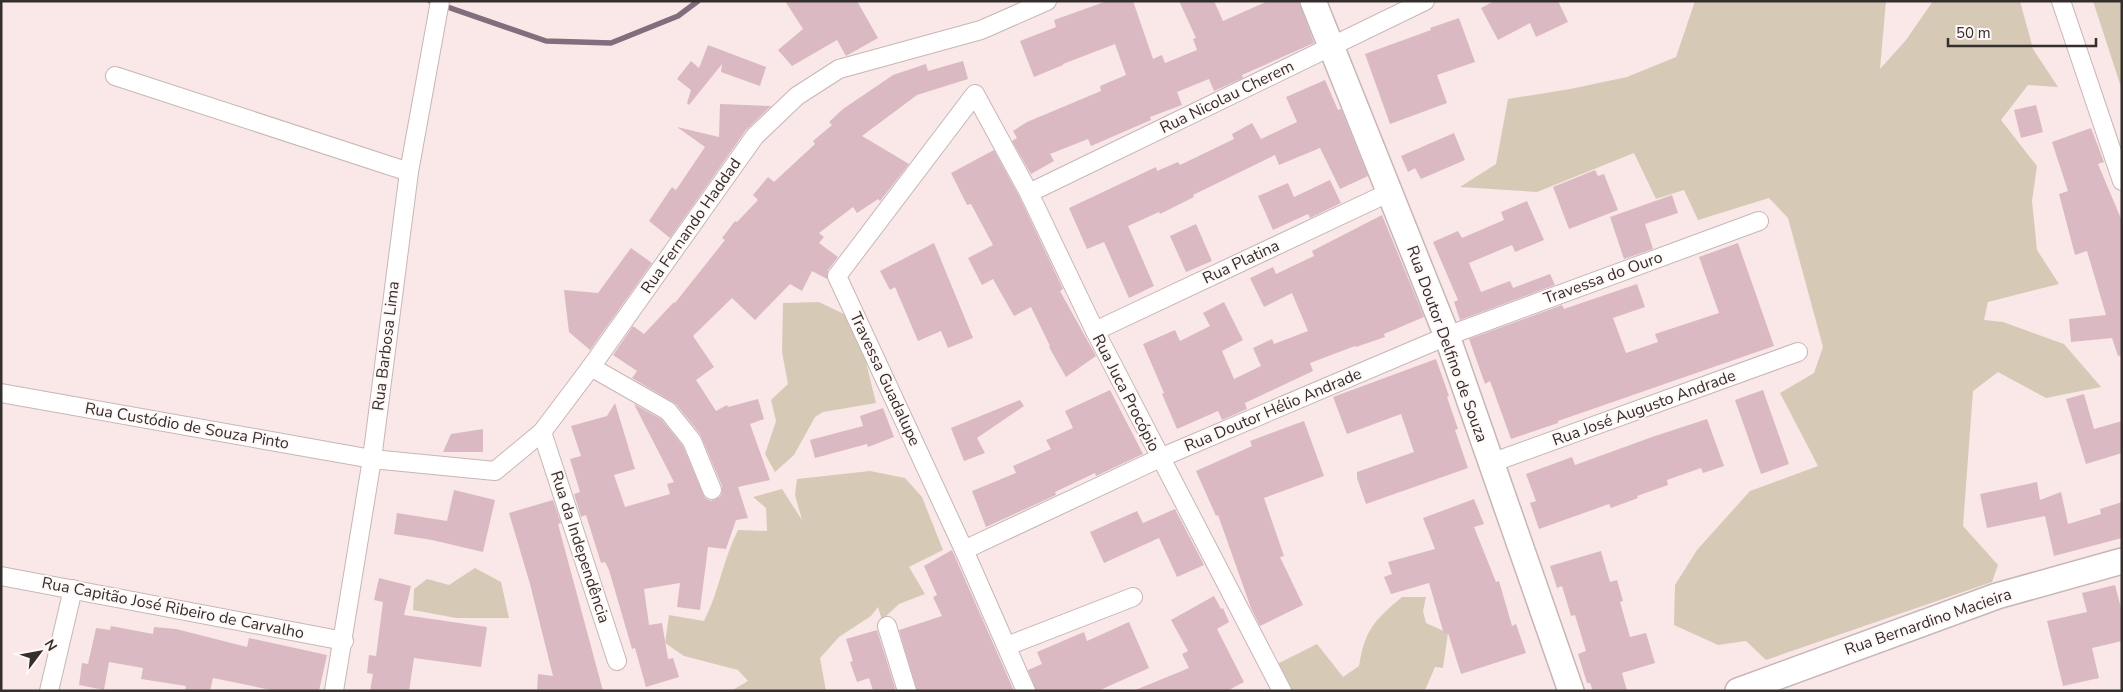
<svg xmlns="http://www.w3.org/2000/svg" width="2123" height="692" font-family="'Nunito Sans',sans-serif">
  <rect width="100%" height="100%" fill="#f9e8e7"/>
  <g fill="#d6cab7">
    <polygon points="1695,1 1886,1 1880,69 1906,40 1933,1 2020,1 2033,49 2058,87 2028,85 2001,120 2037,166 2032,201 2037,250 2059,284 1988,302 1984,320 2003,322 2064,344 2101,387 2046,398 1998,372 1973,391 1963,526 1998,565 1992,582 1766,660 1746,641 1718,645 1674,625 1675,585 1697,550 1750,491 1818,466 1780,393 1814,373 1823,347 1788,218 1769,198 1698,220 1684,190 1656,199 1634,153 1537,192 1460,187 1496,164 1508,99 1570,89 1627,77 1676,57"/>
    <polygon points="2093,1 2122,1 2122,90"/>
    <polygon points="819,302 848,316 861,342 876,403 823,412 815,417 794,455 775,472 765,454 776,421 771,400 788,384 782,352 783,303"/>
    <path d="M870,471L905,478L922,497L943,550L909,567L925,594L899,604L882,620L878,607L871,616L839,637L820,658L826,691H731L748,681L738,670L684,656L665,643L669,615L704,621C719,592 723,559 738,530L767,531L766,508L753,497L782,489L802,520L795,495L797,479Z"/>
    <polygon points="475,568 501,582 509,618 456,618 413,610 414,589 427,579 449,585"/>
    <path d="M1402,597H1426L1423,611L1426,623L1448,633L1443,668L1435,667L1426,688L1423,691H1288L1275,665L1317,644L1343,677L1359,666C1365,629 1374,621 1402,597Z"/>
  </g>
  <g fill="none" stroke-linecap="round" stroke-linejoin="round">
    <polyline stroke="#806e7c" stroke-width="5.5" points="430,1 546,41 611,43 678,16 698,1"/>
  </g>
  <g fill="#dbb9c3">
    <polygon points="785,1 857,1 878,38 846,56 837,40 792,66 778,50 803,29"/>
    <polygon points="1107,1 1133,1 1153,59 1162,55 1165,63 1197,50 1193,39 1196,38 1179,1 1214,1 1223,21 1268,1 1299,1 1314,43 1242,75 1243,78 1214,91 1209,79 1177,92 1182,105 1150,117 1151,120 1091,146 1088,139 1050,154 1054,161 1031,174 1012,141 1017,138 1013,131 1027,122 1101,91 1100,86 1126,75 1115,44 1063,64 1063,65 1034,77 1020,41 1056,27 1054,20"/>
    <polygon points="1494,1 1558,1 1568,22 1536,37 1530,23 1498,40 1481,8"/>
    <polygon points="1459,18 1475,62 1437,75 1447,103 1390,124 1365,54 1431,30 1430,28"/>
    <polygon points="708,45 766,67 760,86 721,72 722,64 689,105 687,103 691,90 677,79 691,61 699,68"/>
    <polygon points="963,61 968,79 917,95 862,136 909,164 880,201 878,199 857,213 853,207 819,233 824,237 819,243 838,257 828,270 827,279 812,271 802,291 790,284 755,320 732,298 693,336 714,367 696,380 716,411 727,405 728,407 758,399 764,419 750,424 770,480 738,487 748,518 736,520 726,549 708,547 700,610 677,607 680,583 644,589 649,625 662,623 668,659 673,658 679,677 646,687 635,648 632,649 609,570 605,562 601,563 586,515 581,517 574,494 580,492 570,459 581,456 571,426 607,416 615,403 635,469 614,475 625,507 670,494 667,484 674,482 634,404 661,419 683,446 705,498 711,501 720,497 722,492 722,486 700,434 676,404 632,378 637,371 613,355 633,326 644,334 674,302 675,303 725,240 722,238 735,221 737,222 758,200 753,195 768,177 774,182 815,144 813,141 832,125 829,122 843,109 893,75 926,64 928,71"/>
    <polygon points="1325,80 1338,110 1341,109 1368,176 1340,189 1320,148 1279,165 1275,155 1193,195 1194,197 1160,214 1159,212 1128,226 1154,286 1129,298 1104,242 1087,249 1069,208 1156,167 1157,171 1178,162 1180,165 1234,139 1232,134 1252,123 1261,139 1297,122 1286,97"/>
    <polygon points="720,104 771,106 746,130 670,238 649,221 672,187 676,190 705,147 677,127 719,137"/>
    <polygon points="2036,105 2043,132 2021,138 2014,110"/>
    <polygon points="2091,128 2104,162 2098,164 2122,221 2122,355 2118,356 2112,338 2071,342 2069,319 2106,315 2087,251 2075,255 2059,194 2068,191 2052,142"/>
    <polygon points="1454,133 1465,160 1421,179 1415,168 1408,172 1401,156"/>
    <polygon points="994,150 1020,198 1063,289 1060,291 1096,356 1066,377 1049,347 1050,346 1031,307 1014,316 993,279 982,285 968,258 993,245 971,204 967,205 951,173"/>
    <polygon points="1595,170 1598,176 1604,174 1618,210 1569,229 1553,187"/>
    <polygon points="1330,180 1341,203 1310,218 1308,214 1273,230 1258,196 1288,183 1294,197"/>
    <polygon points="1672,195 1678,213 1645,224 1653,249 1624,259 1610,217"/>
    <polygon points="1527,201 1544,240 1515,252 1512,245 1469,263 1481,292 1510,281 1513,288 1550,274 1555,285 1460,320 1454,302 1458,300 1433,242 1458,231 1462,238 1504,220 1501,212"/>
    <polygon points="1382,215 1424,317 1384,334 1385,337 1356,347 1355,346 1310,363 1313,371 1245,403 1247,409 1222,420 1218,411 1177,429 1162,394 1164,393 1143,344 1175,330 1180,341 1210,326 1203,313 1224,302 1243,340 1222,351 1234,379 1261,366 1253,348 1272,339 1274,344 1308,331 1292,293 1264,307 1250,278 1273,267 1276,274 1314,256 1312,251"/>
    <polygon points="1196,224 1212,261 1186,272 1170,236"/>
    <polygon points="934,243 973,338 948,348 941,331 918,341 895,287 890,290 880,271"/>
    <polygon points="1738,243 1774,346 1558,421 1558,423 1511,439 1490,381 1485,384 1469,339 1562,305 1564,309 1637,284 1645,307 1613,318 1626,353 1658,342 1655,334 1719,313 1699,257"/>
    <polygon points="631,248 652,263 590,350 569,332 564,290 598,293"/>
    <polygon points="1436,359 1449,396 1447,397 1458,429 1455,430 1468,468 1366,504 1357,478 1357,472 1414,452 1401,414 1347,434 1333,397"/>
    <polygon points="1110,390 1143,454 1096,476 1095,473 1055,492 1056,495 986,527 972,491 1016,473 1013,466 1051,449 1046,440 1073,428 1065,411"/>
    <polygon points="1763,390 1789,464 1761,474 1735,400"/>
    <polygon points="2084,394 2094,429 2122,421 2122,453 2086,464 2066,399"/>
    <polygon points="1020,400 1024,406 977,438 985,453 964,461 951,428"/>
    <polygon points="883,408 894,437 868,447 867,444 815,458 810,440 863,426 860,416"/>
    <polygon points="1707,419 1724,466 1703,473 1701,468 1667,480 1668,485 1637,496 1638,498 1611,508 1609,504 1539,529 1530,503 1536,501 1526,474 1572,457 1575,465 1652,437"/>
    <polygon points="1304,421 1324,476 1264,498 1284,556 1280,557 1303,605 1260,626 1251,608 1218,515 1216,516 1196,471 1252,446 1250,441"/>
    <polygon points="483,429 483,452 443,452 451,434"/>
    <polygon points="2037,482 2040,500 2061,492 2068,524 2101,514 2100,509 2122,502 2122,538 2054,556 2045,516 1987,528 1980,494"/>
    <polygon points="454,490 495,500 483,552 432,540 394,534 397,513 447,521"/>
    <polygon points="1474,499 1484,524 1474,527 1496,582 1499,581 1512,626 1516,624 1526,653 1461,674 1448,633 1444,634 1429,583 1391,594 1384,577 1392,574 1388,562 1435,549 1423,518"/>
    <polygon points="553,500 561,523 558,524 603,691 537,691 538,674 553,676 530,584 509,513"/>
    <polygon points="1175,509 1204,565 1177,577 1159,538 1104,563 1090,532 1137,511 1143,523"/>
    <polygon points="952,550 985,625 1014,691 917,691 899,630 942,616 933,597 937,595 924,566"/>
    <polygon points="1601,551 1610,582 1617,580 1623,601 1620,602 1630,637 1646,633 1655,663 1622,673 1627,691 1593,691 1590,683 1587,683 1578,654 1586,651 1575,615 1571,616 1562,586 1557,588 1550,566"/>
    <polygon points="379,578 411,586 404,615 487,627 481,667 414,658 409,691 370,691 373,674 367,673 369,655 376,656 383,602 374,600"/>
    <polygon points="2115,585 2122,612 2122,641 2092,648 2099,678 2063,686 2047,621 2087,612 2082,593"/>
    <polygon points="1214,596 1221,609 1223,608 1229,622 1217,629 1244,682 1227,691 1133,691 1189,668 1182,654 1188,651 1171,620"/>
    <polygon points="1129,622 1149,668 1098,691 1036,691 1028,670 1042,664 1037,652 1084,632 1087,641"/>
    <polygon points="111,626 153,634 154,627 176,629 247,647 249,638 327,655 319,691 276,691 213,678 210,691 185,691 186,686 141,679 143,668 109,662 104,690 79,685 82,663 88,664 96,628 110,630"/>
    <polygon points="877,630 896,691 873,691 869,678 857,682 850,662 853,661 846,639"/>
  </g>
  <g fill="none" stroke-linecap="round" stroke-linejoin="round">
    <defs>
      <g id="street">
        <polyline points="2061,1 2122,181"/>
        <polyline points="115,76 409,172"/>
        <polyline points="1029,193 1425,1"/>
        <polyline points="1095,331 1388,193"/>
        <polyline points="591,367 668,411 692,441 712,490"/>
        <polyline points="1,393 372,459 495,471 542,432 591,367 755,136 797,96 839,69 981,30 1047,1"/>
        <polyline points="542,432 617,661"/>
        <polyline points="1491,463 1798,352"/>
        <polyline points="964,550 1160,458 1447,336 1759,221"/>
        <polyline points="1,576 344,641"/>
        <polyline points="887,626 907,691"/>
        <polyline points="1007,646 1133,597"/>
        <polyline points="49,691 73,589"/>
        <polyline points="334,691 372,459 409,172 440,1"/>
        <polyline points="1026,691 964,550 837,276 975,94 1029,193 1095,331 1282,691"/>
      </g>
      <g id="secondary">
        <polyline points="1313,1 1447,336 1571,691"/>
        <polyline points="1738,691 1997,596 2122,561"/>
      </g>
    </defs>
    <use href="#street" stroke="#c7b6b5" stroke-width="20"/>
    <use href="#secondary" stroke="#c7b6b5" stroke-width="28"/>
    <use href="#street" stroke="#fff" stroke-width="18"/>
    <use href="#secondary" stroke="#fff" stroke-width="25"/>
  </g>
  <g text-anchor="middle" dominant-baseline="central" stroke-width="4" stroke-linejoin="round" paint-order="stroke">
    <g font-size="16" fill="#342e2d" stroke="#fff8f7">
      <text transform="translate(1227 97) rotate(-26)">Rua Nicolau Cherem</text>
      <text transform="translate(691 226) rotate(-55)">Rua Fernando Haddad</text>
      <text transform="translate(1241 262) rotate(-25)">Rua Platina</text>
      <text transform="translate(1603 278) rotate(-20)">Travessa do Ouro</text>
      <text transform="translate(1447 344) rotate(70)">Rua Doutor Delfino de Souza</text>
      <text transform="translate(386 346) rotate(-83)">Rua Barbosa Lima</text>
      <text transform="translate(885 379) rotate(65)">Travessa Guadalupe</text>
      <text transform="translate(1126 393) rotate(63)">Rua Juca Procópio</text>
      <text transform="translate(1644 408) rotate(-20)">Rua José Augusto Andrade</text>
      <text transform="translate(1273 410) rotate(-23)">Rua Doutor Hélio Andrade</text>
      <text transform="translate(187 426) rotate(10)">Rua Custódio de Souza Pinto</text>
      <text transform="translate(580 547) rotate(72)">Rua da Independência</text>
      <text transform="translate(173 608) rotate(11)">Rua Capitão José Ribeiro de Carvalho</text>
      <text transform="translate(1928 622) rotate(-19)">Rua Bernardino Macieira</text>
    </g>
  </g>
  <rect width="2123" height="692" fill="none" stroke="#342e2d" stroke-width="5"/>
  <g transform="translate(40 652) rotate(58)" stroke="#fff8f7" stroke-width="4" paint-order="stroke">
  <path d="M0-4L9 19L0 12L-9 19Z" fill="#342e2d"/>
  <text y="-8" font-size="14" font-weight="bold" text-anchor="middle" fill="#342e2d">N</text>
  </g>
  <path d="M1948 38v8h148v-8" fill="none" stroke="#342e2d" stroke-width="2.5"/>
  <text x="1956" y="38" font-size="15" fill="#342e2d" stroke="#fff8f7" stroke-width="4" paint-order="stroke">50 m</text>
</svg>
